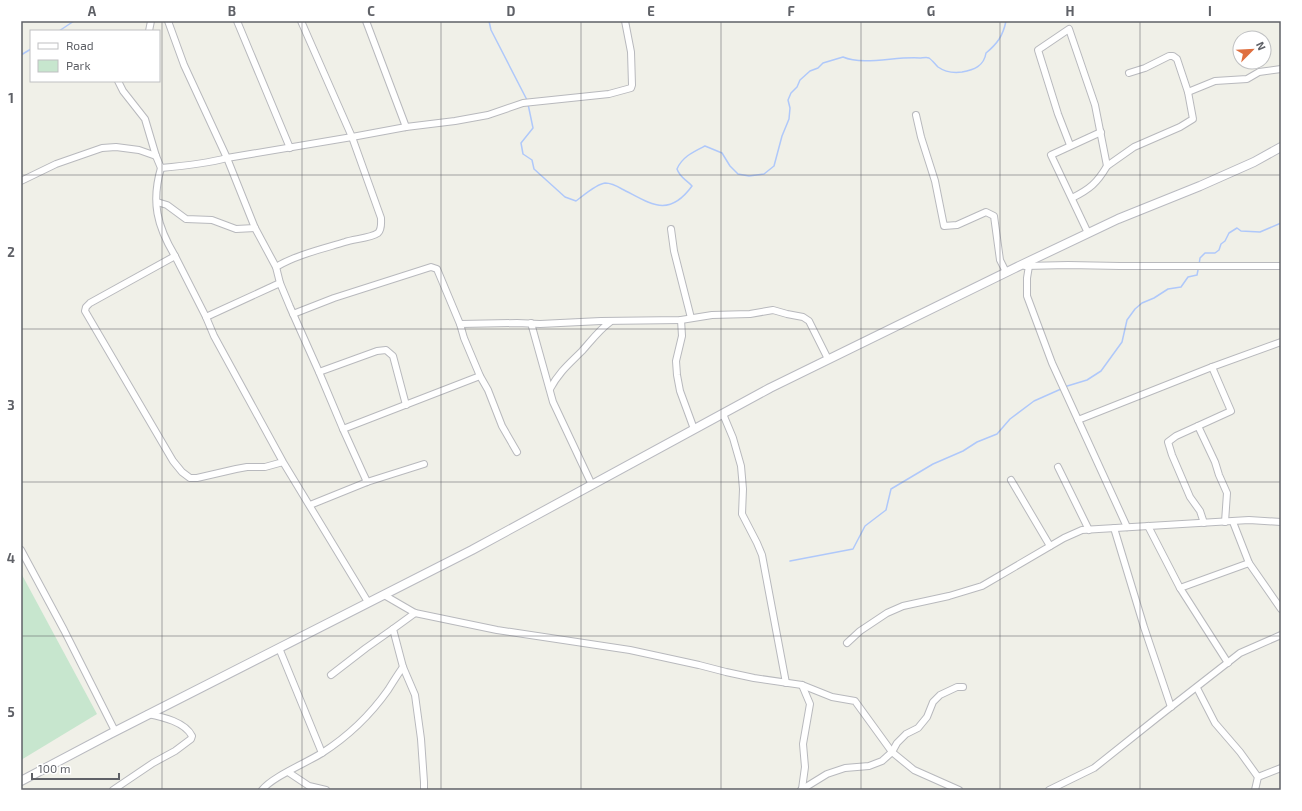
<svg xmlns="http://www.w3.org/2000/svg" width="1302" height="811" font-family="'Exo 2',sans-serif">
  <rect width="100%" height="100%" fill="#f0f0e8"/>
  <polygon fill="#c7e6ce" points="21,573 97,714 21,760"/>
  <g fill="none" stroke-linecap="round" stroke-linejoin="round">
    <g stroke="#afc8fa" stroke-width="1.5">
      <polyline points="489,21 491,30 527,100"/>
      <polyline points="59,31 74,21"/>
      <polyline points="21,55 31,49"/>
      <path d="M528,104L533,128L521,143L523,154L532,160L534,169L565,197L576,201C583,196 596,184 605,183C611,183 617,186 622,189C650,203 668,219 692,186C686,179 680,178 677,169C682,157 693,152 705,146L722,153L730,166L738,174L749,176L764,174L774,166L782,136L789,119L790,108L788,100L791,93L797,87L800,80L810,71L818,68L823,63L843,57C864,66 896,56 920,58C922,58 927,57 929,58C932,60 935,64 938,67C945,72 954,73 962,72C974,70 984,66 986,53C997,44 1003,36 1006,21H1019"/>
      <polyline points="1199,265 1200,258 1205,253 1215,253 1219,250 1221,244 1225,241 1229,233 1237,228 1241,231 1260,232 1281,223"/>
      <polyline points="1064,387 1087,380 1101,371 1122,342 1127,320 1135,309 1142,303 1154,298 1168,289 1181,287 1188,277 1197,275 1198,270"/>
      <polyline points="790,561 853,549 865,526 886,510 891,489 933,464 963,451 977,442 997,434 1010,419 1034,401 1061,389"/>
    </g>
    <defs>
      <g id="minor">
        <polyline points="168,21 184,65 227,158 255,228 276,267 280,283 290,307 319,372 343,429 367,482"/>
        <polyline points="237,21 290,148"/>
        <polyline points="366,21 406,127"/>
        <polyline points="149,31 151,21"/>
        <path d="M118,81L123,91L145,119L156,156L161,168C183,166 205,164 227,158L352,137L406,127L455,121L488,115L523,103L609,94L631,88L632,85L631,52L625,21"/>
        <polyline points="1188,92 1215,81 1247,79 1259,72 1281,69"/>
        <polyline points="916,115 921,137 935,181 944,226 957,225 986,212 994,216 1000,260 1006,272"/>
        <path d="M1070,145L1058,114L1038,50L1069,29L1095,105L1107,166C1097,183 1090,189 1072,198"/>
        <polyline points="1107,166 1134,147 1180,127 1193,119 1188,92 1177,59 1173,56 1169,56 1145,68 1129,73"/>
        <path d="M161,168C151,202 157,226 175,256"/>
        <polyline points="21,181 56,164 102,148 116,147 139,150 156,156"/>
        <polyline points="157,202 167,205 186,219 212,220 236,229 255,228"/>
        <polyline points="671,229 674,251 691,318"/>
        <polyline points="1088,233 1051,155 1101,132"/>
        <polyline points="1025,266 1068,265 1120,266 1281,266"/>
        <polyline points="1029,266 1027,278 1027,296 1052,363 1127,527"/>
        <path d="M276,267C296,255 322,249 345,242C354,239 371,238 378,233C382,229 381,223 381,218L352,137L301,21"/>
        <polyline points="293,314 334,298 431,267 437,269 460,324"/>
        <polyline points="206,317 280,283"/>
        <polyline points="681,320 682,336 676,361 677,375 680,391 694,429"/>
        <polyline points="531,323 553,402 592,485"/>
        <polyline points="319,372 377,351 386,350 393,356 406,405"/>
        <path d="M550,389C559,372 569,364 582,351C591,341 599,330 610,322"/>
        <polyline points="723,414 733,438 741,466 743,489 742,514 757,543 762,555 786,683"/>
        <polyline points="1078,420 1212,367 1281,342"/>
        <polyline points="1198,426 1231,411 1212,367"/>
        <polyline points="343,429 480,376"/>
        <polyline points="517,452 502,426 488,390 480,376 464,338 460,324 517,323 540,324 601,321 681,320 712,315 750,314 773,310 787,314 803,317 809,321 828,359"/>
        <polyline points="283,462 265,467 247,467 236,469 197,478 190,478 182,472 173,461 85,311 86,307 90,303 175,256 206,317 214,336 283,462 368,602"/>
        <polyline points="1058,467 1089,530"/>
        <polyline points="1011,480 1050,546"/>
        <polyline points="310,505 367,482 424,464"/>
        <polyline points="1233,522 1249,563"/>
        <polyline points="1204,523 1200,511 1190,497 1172,455 1168,442 1176,436 1198,426 1215,462 1219,475 1227,493 1225,522"/>
        <polyline points="1148,526 1180,588"/>
        <polyline points="1114,528 1144,627 1171,707"/>
        <polyline points="21,550 64,630 115,731"/>
        <polyline points="384,595 415,613 497,630 630,650 699,665 726,672 754,678 802,685 832,697 855,701 892,752 914,770 959,790"/>
        <polyline points="415,613 393,629 403,667 415,695 421,739 424,782 424,790"/>
        <polyline points="847,643 860,631 887,613 903,606 949,596 982,586 1064,538 1082,530 1249,520 1281,522"/>
        <polyline points="279,648 322,753"/>
        <polyline points="1228,663 1180,588 1249,563 1281,609"/>
        <polyline points="331,675 366,648 393,629"/>
        <polyline points="1197,688 1215,723 1240,752 1258,777"/>
        <polyline points="288,772 309,786 326,790"/>
        <polyline points="802,789 805,767 803,744 810,704 802,685"/>
        <path d="M113,790L153,763L175,751L191,739L192,736C185,722 163,717 148,714"/>
        <path d="M262,790C272,777 306,763 322,753C347,737 371,714 388,690C393,682 398,674 403,667"/>
        <polyline points="801,790 827,774 845,768 869,766 882,761 892,752 897,743 906,734 918,728 927,717 933,702 940,695 957,687 963,687"/>
        <polyline points="1049,790 1094,768 1158,717 1240,653 1281,635"/>
        <polyline points="1255,790 1258,777 1281,768"/>
      </g>
      <polyline id="secondary" points="21,781 110,734 472,550 770,388 1017,267 1118,219 1200,186 1254,162 1281,147"/>
    </defs>
    <use href="#minor" stroke="#b8b9bd" stroke-width="8"/>
    <use href="#secondary" stroke="#b9bac0" stroke-width="10"/>
    <use href="#minor" stroke="#fff" stroke-width="6"/>
    <use href="#secondary" stroke="#fff" stroke-width="8"/>
  </g>
  <path fill="none" stroke="#5f6167" stroke-width="1" stroke-opacity="0.55" d="M162,21V790M302,21V790M441,21V790M581,21V790M721,21V790M861,21V790M1000,21V790M1140,21V790M21,175H1281M21,329H1281M21,482H1281M21,636H1281"/>
  <rect width="1302" height="811" fill="none" stroke="#ffffff" stroke-width="44"/>
  <rect x="30" y="30" width="130" height="52" fill="#ffffff" stroke="#bfc0c2"/>
  <rect x="38" y="43" width="20" height="6" fill="#ffffff" stroke="#bfc0c2"/>
  <text x="66" y="50" font-size="12" fill="#5f6167">Road</text>
  <rect x="38" y="60" width="20" height="12" fill="#c7e6ce" stroke="#bfc0c2"/>
  <text x="66" y="70" font-size="12" fill="#5f6167">Park</text>
  <g transform="translate(1252 50) rotate(66)"><circle r="19" fill="#ffffff" stroke="#bfc0c2"/>
  <path d="M0-3L7 15L0 10L-7 15Z" fill="#df6f3f"/>
  <text y="-6" font-size="11" font-weight="bold" text-anchor="middle" fill="#5f6167">N</text>
  </g>
  <path d="M32 773v6h87v-6" fill="none" stroke="#5f6167" stroke-width="2"/>
  <text x="38" y="773" font-size="12" fill="#5f6167" stroke="#ffffff" stroke-width="3" paint-order="stroke">100 m</text>
  <rect x="22" y="22" width="1258" height="767" fill="none" stroke="#5f6167" stroke-width="1.5"/>
  <g font-size="13" text-anchor="middle" font-weight="bold" fill="#5f6167">
    <text x="92" y="16">A</text>
    <text x="232" y="16">B</text>
    <text x="371" y="16">C</text>
    <text x="511" y="16">D</text>
    <text x="651" y="16">E</text>
    <text x="791" y="16">F</text>
    <text x="931" y="16">G</text>
    <text x="1070" y="16">H</text>
    <text x="1210" y="16">I</text>
    <text x="11" y="103">1</text>
    <text x="11" y="257">2</text>
    <text x="11" y="410">3</text>
    <text x="11" y="563">4</text>
    <text x="11" y="717">5</text>
  </g>
</svg>
